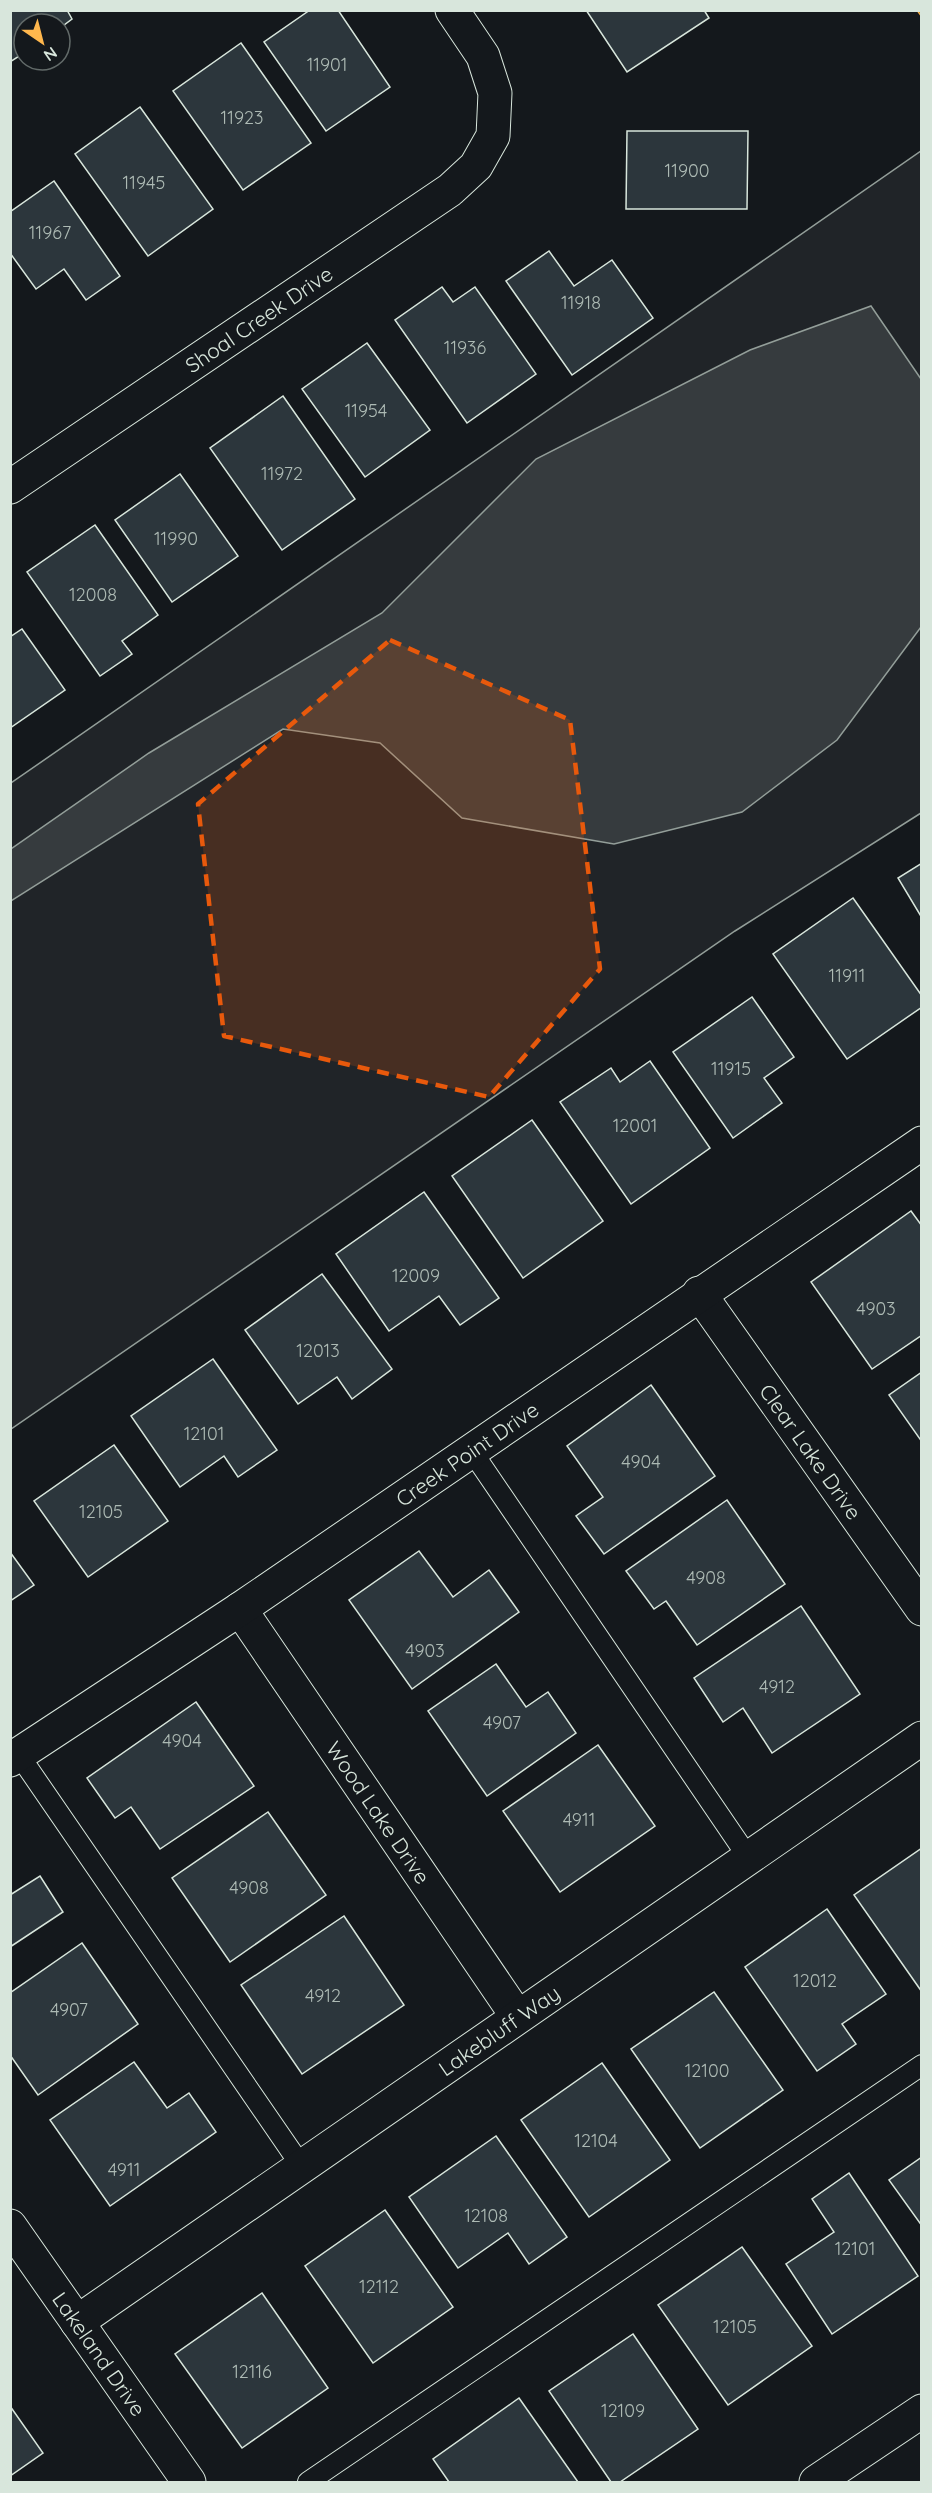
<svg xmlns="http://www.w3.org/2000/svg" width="932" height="2493" font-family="Quicksand,sans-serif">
  <rect width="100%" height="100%" fill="#14181c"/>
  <polygon fill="#202428" stroke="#939e99" stroke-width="1.5" points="921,151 921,813 735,931 11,1429 11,783"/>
  <polygon fill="#363b3e" stroke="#939e99" stroke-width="1.5" points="871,306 921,379 921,627 837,740 742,812 614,844 462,818 380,743 283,729 11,901 11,849 149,753 382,613 536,459 750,350"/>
  <g fill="#2c363c" stroke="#d8e6dc" stroke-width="1.5">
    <polygon points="10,10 67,10 72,19 60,28 60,24 24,24 24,53 10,62"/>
    <polygon points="310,10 338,10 390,87 326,131 264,42"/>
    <polygon points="586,10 704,10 709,18 627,72"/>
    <polygon points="241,43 311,143 243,190 173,91"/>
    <polygon points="140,107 213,209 148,256 75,154"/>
    <polygon points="627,131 748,131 747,209 626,209"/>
    <polygon points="54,181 120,276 86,300 64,269 36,289 10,253 10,212"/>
    <polygon points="549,251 574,286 612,260 653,318 572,375 506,281"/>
    <polygon points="442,287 453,302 475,287 536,374 467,423 395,320"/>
    <polygon points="367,343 430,430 365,477 302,389"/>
    <polygon points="283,396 355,499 282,550 210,448"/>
    <polygon points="180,474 238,556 172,602 115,520"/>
    <polygon points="95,525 158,615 122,641 132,654 100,676 27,572"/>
    <polygon points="22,629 65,690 10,728 10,637"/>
    <polygon points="922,863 922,918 898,878"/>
    <polygon points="853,898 922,996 922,1007 847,1059 773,954"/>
    <polygon points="752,997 794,1057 764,1078 782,1103 733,1138 673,1052"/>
    <polygon points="650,1061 710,1148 631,1204 560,1102 611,1068 620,1082"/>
    <polygon points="532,1120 603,1221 523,1278 452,1176"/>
    <polygon points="424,1192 499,1298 460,1325 439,1296 389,1331 336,1254"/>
    <polygon points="911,1211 922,1226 922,1335 872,1369 811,1282"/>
    <polygon points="322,1274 392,1369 352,1399 337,1377 298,1404 245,1330"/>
    <polygon points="213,1359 277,1450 238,1477 224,1456 180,1487 131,1416"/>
    <polygon points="922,1372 922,1442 889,1395"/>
    <polygon points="651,1385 715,1476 604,1554 576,1516 603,1497 567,1446"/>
    <polygon points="114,1445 168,1521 88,1577 34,1501"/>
    <polygon points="727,1500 785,1584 697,1645 666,1601 654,1609 626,1571"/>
    <polygon points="419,1551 453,1597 489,1570 519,1612 412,1689 349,1600"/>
    <polygon points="10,1552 34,1585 10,1601"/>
    <polygon points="801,1606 860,1694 772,1753 743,1708 723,1722 694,1678"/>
    <polygon points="496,1664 526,1707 548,1692 576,1733 487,1796 428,1711"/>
    <polygon points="196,1702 254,1786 160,1849 131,1807 115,1818 87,1778"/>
    <polygon points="598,1745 655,1826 560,1892 503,1811"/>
    <polygon points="268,1812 326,1895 230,1962 172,1878"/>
    <polygon points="922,1848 922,1992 854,1895"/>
    <polygon points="40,1876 63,1912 10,1947 10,1895"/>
    <polygon points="827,1909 886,1994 842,2024 856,2044 817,2071 745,1967"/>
    <polygon points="344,1916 404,2005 302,2074 241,1985"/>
    <polygon points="82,1943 138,2024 38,2095 10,2055 10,1993"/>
    <polygon points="714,1992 783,2090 700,2148 631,2049"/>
    <polygon points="134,2062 167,2108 189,2093 216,2132 110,2206 50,2120"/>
    <polygon points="602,2063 670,2160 589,2217 521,2120"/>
    <polygon points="496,2136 567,2237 529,2264 508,2233 458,2268 409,2197"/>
    <polygon points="922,2157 922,2226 889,2180"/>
    <polygon points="849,2173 918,2276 832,2334 786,2264 834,2232 812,2199"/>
    <polygon points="385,2210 453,2307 373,2363 305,2266"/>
    <polygon points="742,2247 812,2346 728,2405 658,2305"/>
    <polygon points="262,2293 328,2388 242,2448 175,2354"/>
    <polygon points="633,2334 698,2429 620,2482 611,2482 549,2391"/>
    <polygon points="519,2398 578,2482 449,2482 433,2459"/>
    <polygon points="10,2406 43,2453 10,2476"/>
  </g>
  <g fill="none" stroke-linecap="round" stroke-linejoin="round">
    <defs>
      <g id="lane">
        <polyline points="471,1450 748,1857"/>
        <polyline points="19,1755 302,2167"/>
        <polyline points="308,2482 922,2065"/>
      </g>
      <g id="street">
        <path id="s1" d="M10,487L450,190L476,166L493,136L495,93L483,56L452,10"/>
        <path id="s2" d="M699,1293L922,1609"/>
        <path id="s3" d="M240,1609L517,2016"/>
        <path id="s4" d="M10,1760L240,1609L922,1143"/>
        <path id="s5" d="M10,2226L189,2482"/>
        <path id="s6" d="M77,2322L922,1738"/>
        <polyline points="816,2482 922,2411"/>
      </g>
    </defs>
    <use href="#lane" stroke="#d8e6dc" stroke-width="22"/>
    <use href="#street" stroke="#d8e6dc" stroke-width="35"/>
    <use href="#lane" stroke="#14181c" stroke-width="20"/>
    <use href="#street" stroke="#14181c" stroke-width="33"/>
    <polyline stroke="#ffb74d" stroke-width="1.5" stroke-dasharray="21 4.5 3 4.5" stroke-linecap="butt" points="917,10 922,17"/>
  </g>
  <path fill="#e8590c" fill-opacity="0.2" stroke="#e8590c" stroke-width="4.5" stroke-dasharray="12 8" stroke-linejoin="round" d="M390,640L570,720L600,969L489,1097L224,1036L198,804Z"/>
  <g text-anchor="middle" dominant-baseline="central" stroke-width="4.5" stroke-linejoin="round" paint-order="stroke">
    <g font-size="18" fill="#adbab4">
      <text x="327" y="64">11901</text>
      <text x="242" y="117">11923</text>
      <text x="687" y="170">11900</text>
      <text x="144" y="182">11945</text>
      <text x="50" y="232">11967</text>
      <text x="581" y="302">11918</text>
      <text x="465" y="347">11936</text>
      <text x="366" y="410">11954</text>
      <text x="282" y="473">11972</text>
      <text x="176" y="538">11990</text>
      <text x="93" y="594">12008</text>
      <text x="847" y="975">11911</text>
      <text x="731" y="1068">11915</text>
      <text x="635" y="1125">12001</text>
      <text x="416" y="1275">12009</text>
      <text x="876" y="1308">4903</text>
      <text x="318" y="1350">12013</text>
      <text x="204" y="1433">12101</text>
      <text x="641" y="1461">4904</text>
      <text x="101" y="1511">12105</text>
      <text x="706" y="1577">4908</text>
      <text x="425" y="1650">4903</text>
      <text x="777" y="1686">4912</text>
      <text x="502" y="1722">4907</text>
      <text x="182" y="1740">4904</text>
      <text x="579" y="1819">4911</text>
      <text x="249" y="1887">4908</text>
      <text x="815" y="1980">12012</text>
      <text x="323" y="1995">4912</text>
      <text x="69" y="2009">4907</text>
      <text x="707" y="2070">12100</text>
      <text x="596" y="2140">12104</text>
      <text x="124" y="2169">4911</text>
      <text x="486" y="2215">12108</text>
      <text x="855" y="2248">12101</text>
      <text x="379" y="2286">12112</text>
      <text x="735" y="2326">12105</text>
      <text x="252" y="2371">12116</text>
      <text x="623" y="2410">12109</text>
    </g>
    <g font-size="21" fill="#d8e6dc" stroke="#14181c">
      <text stroke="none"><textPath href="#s1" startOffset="300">Shoal Creek Drive</textPath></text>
      <text stroke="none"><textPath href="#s2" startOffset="194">Clear Lake Drive</textPath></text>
      <text stroke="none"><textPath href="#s4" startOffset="550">Creek Point Drive</textPath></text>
      <text stroke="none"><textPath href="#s3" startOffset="246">Wood Lake Drive</textPath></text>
      <text stroke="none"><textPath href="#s6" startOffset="513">Lakebluff Way</textPath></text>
      <text stroke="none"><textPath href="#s5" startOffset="156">Lakeland Drive</textPath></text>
    </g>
  </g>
  <rect width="932" height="2493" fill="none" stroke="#d8e6dc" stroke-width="24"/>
  <g transform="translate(42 42) rotate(145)"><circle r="28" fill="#14181c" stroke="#626a69" stroke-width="1.5"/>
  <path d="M0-4.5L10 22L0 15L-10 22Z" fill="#ffb74d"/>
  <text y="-9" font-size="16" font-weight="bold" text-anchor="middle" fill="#d8e6dc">N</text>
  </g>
</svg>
